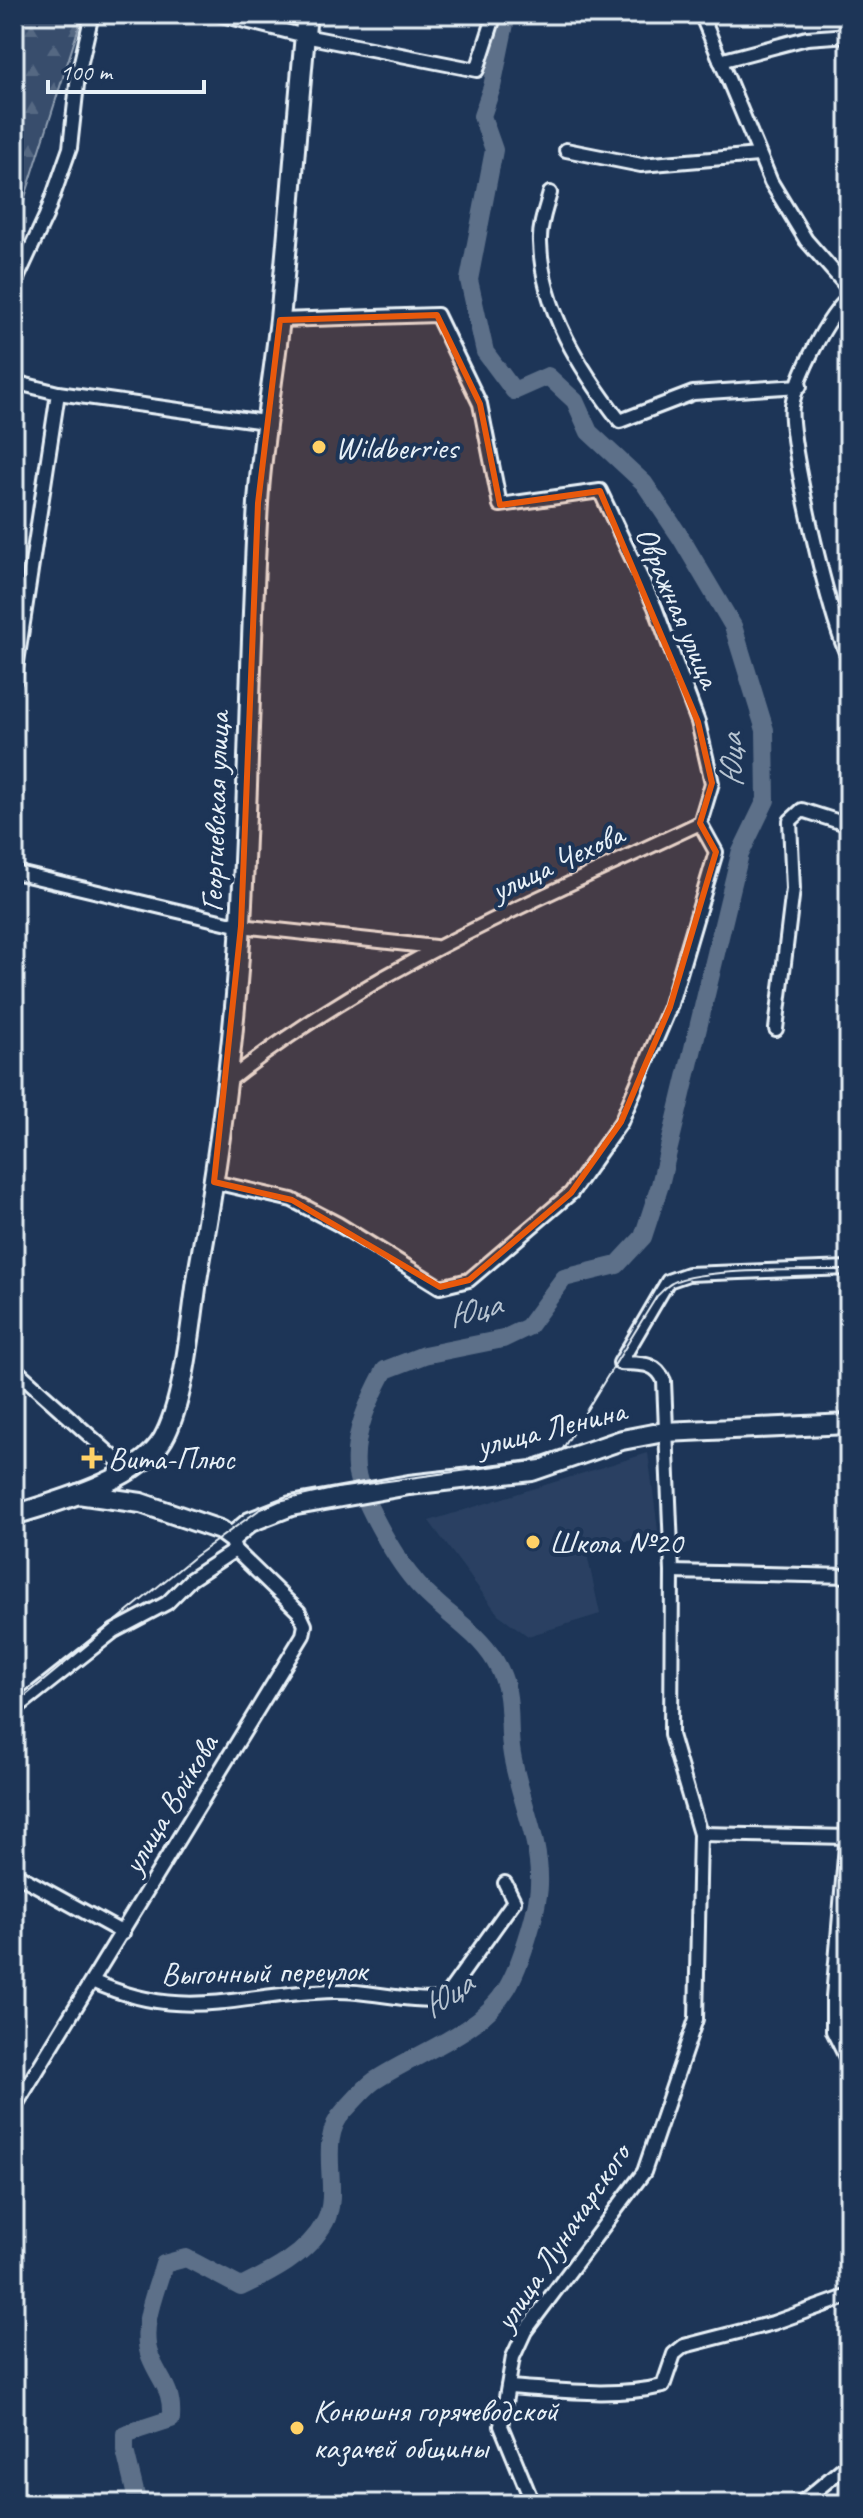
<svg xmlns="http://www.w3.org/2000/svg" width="863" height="2518" font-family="Caveat,sans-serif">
  <defs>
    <pattern id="forest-firs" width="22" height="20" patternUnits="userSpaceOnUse" patternTransform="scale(2)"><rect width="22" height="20" fill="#374d6c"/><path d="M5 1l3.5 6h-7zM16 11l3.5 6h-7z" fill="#546782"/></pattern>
  </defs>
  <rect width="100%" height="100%" fill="#1d3557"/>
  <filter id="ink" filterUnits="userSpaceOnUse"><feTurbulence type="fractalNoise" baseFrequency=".0125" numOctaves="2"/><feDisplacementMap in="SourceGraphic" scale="16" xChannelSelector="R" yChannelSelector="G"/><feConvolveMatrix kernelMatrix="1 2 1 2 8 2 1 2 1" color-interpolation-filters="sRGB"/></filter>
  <g filter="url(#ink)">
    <polygon fill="#2a4162" points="648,1453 659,1538 585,1545 600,1614 528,1636 498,1614 429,1521"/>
    <polygon fill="url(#forest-firs)" stroke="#909fb2" stroke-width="2" points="14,14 83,14 14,232"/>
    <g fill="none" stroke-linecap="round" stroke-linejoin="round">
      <path stroke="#5d7089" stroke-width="18" d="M138,2504L125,2451V2434L171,2419C173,2387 160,2382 150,2356C139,2328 156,2291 164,2264L186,2258L241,2287C272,2272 307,2255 325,2222C342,2190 315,2141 344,2111C354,2101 363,2089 374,2081C417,2052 479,2035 507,1988C520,1966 538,1911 539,1885C541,1841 519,1797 512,1755C506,1720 516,1696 495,1661C474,1627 438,1610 414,1580C395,1558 359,1496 356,1468C353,1433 369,1400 385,1370L424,1355L503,1339L528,1327L564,1278L617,1265L643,1237L660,1185L740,854L766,800L765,730L733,626L681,538L644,483L589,432L575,401L548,376L514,391L485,352L469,280L494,150L482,116L492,87L507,14"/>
      <defs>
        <g id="street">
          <polyline points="218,14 305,36 477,70 495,14"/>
          <polyline points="701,14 771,182 806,240 849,289"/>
          <polyline points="720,61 807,38 849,35"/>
          <polyline points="566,150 641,165 758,155"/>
          <path d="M550,193C546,208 539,226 540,242C542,310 580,369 620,421L693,393L800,386"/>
          <polyline points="14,285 46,216 70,148 78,75 92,14"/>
          <path d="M849,298C827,316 797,377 792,406C787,437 832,630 849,658"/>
          <polyline points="14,382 58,393 14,682"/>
          <polyline points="58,393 265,422"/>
          <polyline points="14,872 241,926 435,947"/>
          <polyline points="776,1029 793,889 790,821 802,810 849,825"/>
          <path d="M227,1082C368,969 537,900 700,823"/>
          <polyline points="214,1182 292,1200 338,1224 440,1287 469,1280 571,1193 621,1122 670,1007 716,852 700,823 712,783 698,722 655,607 600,491 500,505 480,404 437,315 280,320"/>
          <polyline points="14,1368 128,1470"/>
          <polyline points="672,1572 849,1576"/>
          <polyline points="14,1710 114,1631 167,1603 191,1579 235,1550"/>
          <polyline points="849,1810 833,1997 833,2031 849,2063"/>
          <polyline points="700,1834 849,1837"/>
          <polyline points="14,1873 123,1933"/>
          <path d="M92,1981C186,2024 239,1993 334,1991C371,1990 407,2003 444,1999L514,1901L505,1883"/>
          <polyline points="14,2108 303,1635 305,1625 299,1612 235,1550 231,1538"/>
          <path d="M508,2387C558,2390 613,2398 663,2386L674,2354L684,2346L773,2323L849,2296"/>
          <path d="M533,2504L501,2426L513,2357L525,2331L644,2172L696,2019L700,1834L671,1735L672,1572L664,1381C656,1361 639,1364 620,1363L668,1281L688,1274L849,1268"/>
          <polyline points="800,2504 849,2463"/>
        </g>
        <g id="secondary">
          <polyline points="78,1494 141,1503 220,1530 231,1538 250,1522 291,1506 409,1485 532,1471 622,1440 664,1432 849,1424"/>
          <path d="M14,1515C56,1502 139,1480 163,1439C185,1401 191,1319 198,1274C219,1158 235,1041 241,922C249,783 250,643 258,503C262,441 273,381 280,319C290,218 297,116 307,14"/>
        </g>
      </defs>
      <use href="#street" stroke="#e8f1f8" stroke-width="18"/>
      <use href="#secondary" stroke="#e8f1f8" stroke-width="24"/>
      <use href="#street" stroke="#1d3557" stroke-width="12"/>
      <use href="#secondary" stroke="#1d3557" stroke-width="18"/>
      <path stroke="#e8f1f8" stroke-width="2" d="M14,1705L195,1556L259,1510L279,1501L337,1488L540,1460L562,1450L657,1296C662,1292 666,1286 672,1283C698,1268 814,1270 849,1270"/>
    </g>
  </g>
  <path fill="#e8590c" fill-opacity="0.2" stroke="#e8590c" stroke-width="6" stroke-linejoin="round" d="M437,315L480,404L500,505L600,491L698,722L712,783L700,823L716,852L670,1007L621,1122L571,1193L469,1280L440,1287L292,1200L214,1182L241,926L258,503L280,320Z"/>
  <g fill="#ffd166" stroke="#1d3557" stroke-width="3">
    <circle cx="319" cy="447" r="8"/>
    <path d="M88 1446h8v8h8v8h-8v8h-8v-8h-8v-8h8z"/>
    <circle cx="533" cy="1542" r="8"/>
    <circle cx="297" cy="2428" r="8"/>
  </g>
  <g text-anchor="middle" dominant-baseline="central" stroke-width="8" stroke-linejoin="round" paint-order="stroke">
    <g font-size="32" fill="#e8f1f8" stroke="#1d3557" text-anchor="start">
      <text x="335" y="447">Wildberries</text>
      <text x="108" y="1458">Вита-Плюс</text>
      <text x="549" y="1542">Школа №20</text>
      <text x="313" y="2410">Конюшня горячеводской<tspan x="313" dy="37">казачей общины</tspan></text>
    </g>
    <g font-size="32" fill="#e8f1f8" stroke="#1d3557">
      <text transform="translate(678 607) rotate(67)">Овражная улица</text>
      <text transform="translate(215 812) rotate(-88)">Георгиевская улица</text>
      <text transform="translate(557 862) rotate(-25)">улица Чехова</text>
      <text transform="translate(551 1428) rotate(-14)">улица Ленина</text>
      <text transform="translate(170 1804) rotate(-59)">улица Войкова</text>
      <text transform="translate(264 1972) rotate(-1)">Выгонный переулок</text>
      <text transform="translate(562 2237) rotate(-56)">улица Луначарского</text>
    </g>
    <g font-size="34" font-style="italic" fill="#b7c4d1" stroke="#1d3557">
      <text transform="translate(731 761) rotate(-92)">Юца</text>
      <text transform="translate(474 1310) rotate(-16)">Юца</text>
      <text transform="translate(447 1995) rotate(-35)">Юца</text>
    </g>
  </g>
  <rect width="863" height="2518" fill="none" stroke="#1d3557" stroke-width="48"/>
  <rect x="24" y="24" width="815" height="2470" fill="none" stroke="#e8f1f8" stroke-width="3" filter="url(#ink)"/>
  <path d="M48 80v12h156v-12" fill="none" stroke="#e8f1f8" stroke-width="4"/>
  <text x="60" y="80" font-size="24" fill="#e8f1f8" stroke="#1d3557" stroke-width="6" paint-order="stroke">100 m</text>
</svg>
